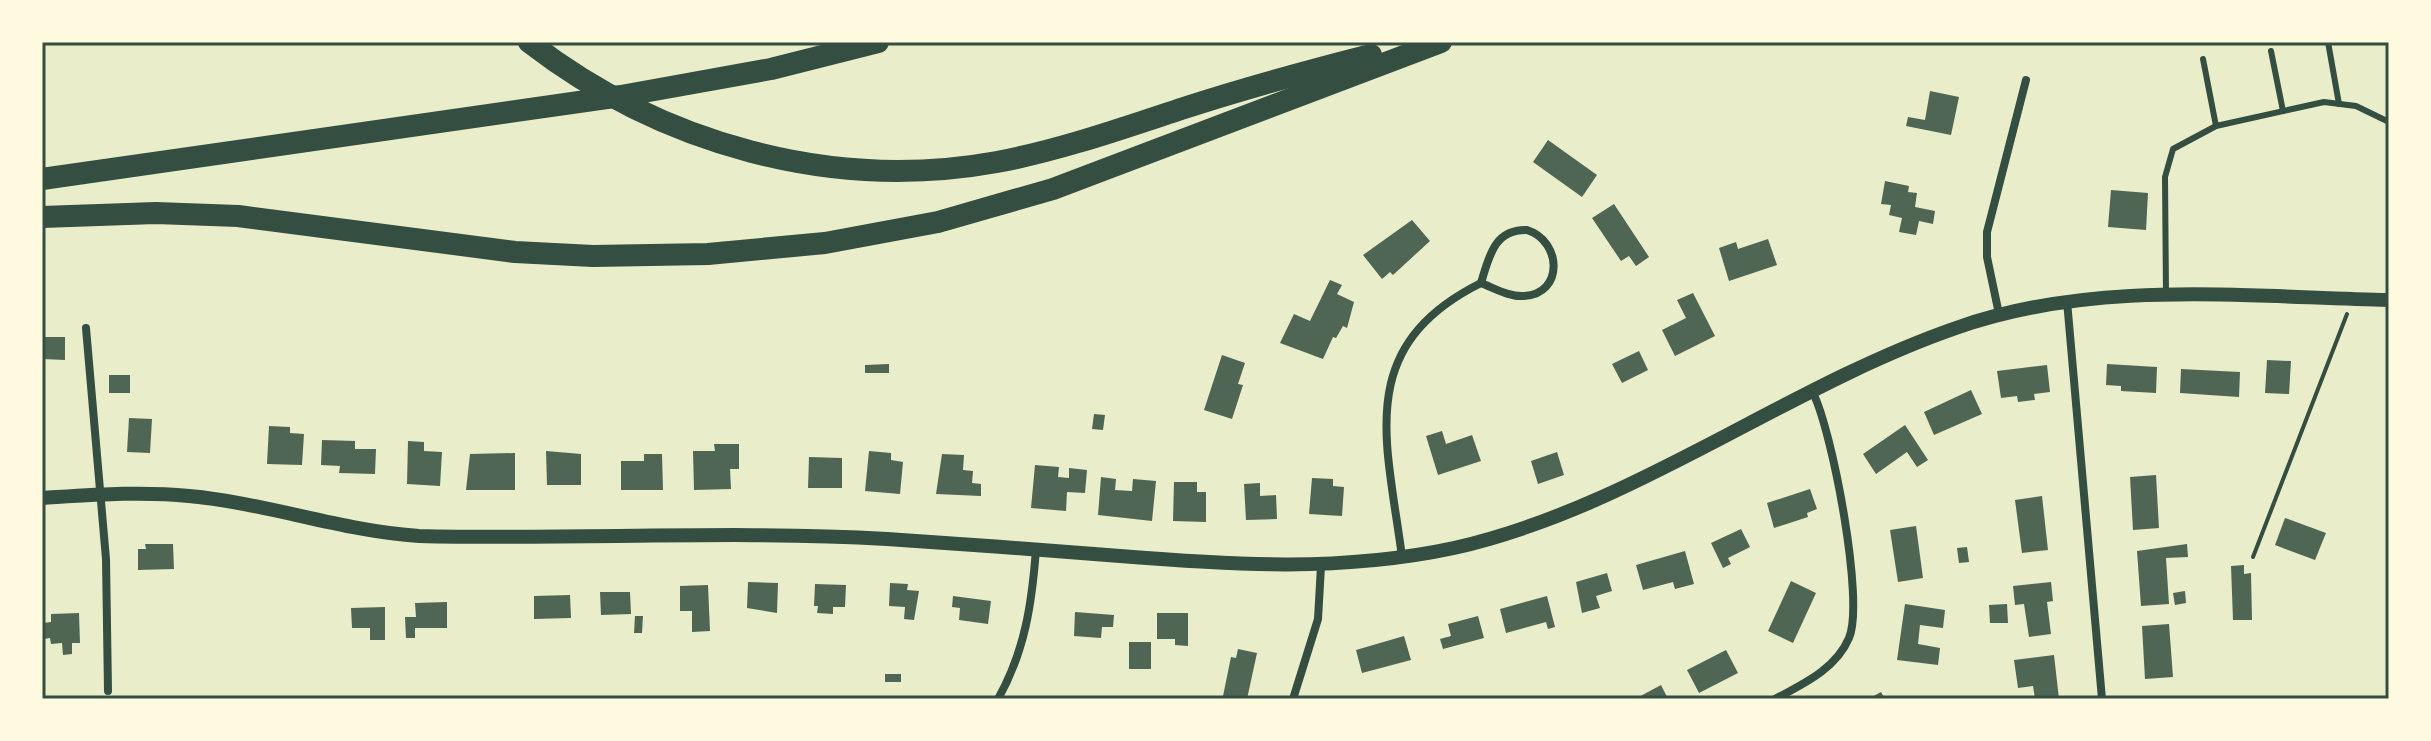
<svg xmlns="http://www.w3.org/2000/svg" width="2431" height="741" font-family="Arial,sans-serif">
  <rect width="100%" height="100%" fill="#e9edc9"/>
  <g fill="#4f6655">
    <polygon points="1930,91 1959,97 1951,135 1906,126 1908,117 1925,120"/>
    <polygon points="1548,140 1597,175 1582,197 1533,162"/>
    <polygon points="1885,181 1909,186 1908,192 1917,193 1915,207 1935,211 1933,224 1919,221 1916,235 1899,232 1902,218 1889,215 1891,205 1881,204"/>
    <polygon points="2111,190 2148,193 2146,230 2108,227"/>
    <polygon points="1614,204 1649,257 1636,266 1629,256 1621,261 1592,218"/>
    <polygon points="1412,220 1430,241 1393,275 1390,272 1382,279 1363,255"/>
    <polygon points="1768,239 1777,265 1729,281 1719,248 1736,242 1738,249"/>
    <polygon points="1330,280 1342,285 1337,294 1354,302 1347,328 1343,326 1336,338 1333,337 1323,359 1280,343 1294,314 1310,321"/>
    <polygon points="1693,293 1715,336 1675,356 1662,330 1686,318 1677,300"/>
    <polygon points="42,337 65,337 65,360 42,359"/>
    <polygon points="1639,351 1648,370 1622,383 1612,364"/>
    <polygon points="1222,355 1245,363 1238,384 1243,385 1232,419 1204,410"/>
    <polygon points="2267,360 2291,361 2289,394 2265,393"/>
    <polygon points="889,364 889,373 865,373 865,365"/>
    <polygon points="2107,364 2157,367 2156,393 2121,391 2121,386 2106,385"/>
    <polygon points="2047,365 2050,392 2034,394 2035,400 2018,402 2017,396 2001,398 1997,371"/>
    <polygon points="2181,369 2240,372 2239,397 2180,393"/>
    <rect x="109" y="375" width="21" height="18"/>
    <polygon points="1971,390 1982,414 1934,435 1924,412"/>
    <polygon points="1094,414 1105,415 1103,430 1092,429"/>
    <polygon points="129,418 152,419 150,453 127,452"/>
    <polygon points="1905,425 1928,460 1917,467 1907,452 1876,474 1863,454"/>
    <polygon points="269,426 290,427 290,433 304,434 302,465 267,464"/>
    <polygon points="1442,431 1446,444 1472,435 1481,461 1438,475 1426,436"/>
    <polygon points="322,440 355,441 355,449 376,449 375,474 339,473 340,466 321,465"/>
    <polygon points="408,441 424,442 424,451 442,452 440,486 407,484"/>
    <polygon points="714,444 739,444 739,469 730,469 731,489 694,490 693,451 715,451"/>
    <polygon points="546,451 581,454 581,485 547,485"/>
    <polygon points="869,451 891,453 891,460 903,462 900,494 865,491"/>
    <polygon points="1557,452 1564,475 1538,484 1531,461"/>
    <polygon points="515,453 515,490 466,490 470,454"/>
    <polygon points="644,454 662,454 663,490 621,490 621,461 644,461"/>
    <polygon points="942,454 964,455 963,470 973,471 972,483 981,484 981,496 936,494"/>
    <polygon points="809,457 842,458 842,488 808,488"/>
    <polygon points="1035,465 1059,467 1058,477 1069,478 1069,468 1087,470 1085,493 1067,492 1066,511 1031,508"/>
    <polygon points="2156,475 2159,528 2133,530 2130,477"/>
    <polygon points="1101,477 1116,479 1115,490 1132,491 1133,479 1156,481 1152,521 1098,515"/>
    <polygon points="1312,478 1333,479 1333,486 1344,487 1342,516 1309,514"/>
    <polygon points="1174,482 1197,482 1197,492 1206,492 1206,522 1173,521"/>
    <polygon points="1260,483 1260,496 1276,495 1277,519 1246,520 1244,484"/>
    <polygon points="1810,489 1817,509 1807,513 1808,517 1774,528 1767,503"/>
    <polygon points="2042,496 2048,550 2022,553 2015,500"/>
    <polygon points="2285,518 2326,533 2315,560 2275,545"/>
    <polygon points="1916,526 1923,578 1898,582 1890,530"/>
    <polygon points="1741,529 1750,547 1728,558 1731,564 1723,568 1711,543"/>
    <polygon points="145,544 173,544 174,569 138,570 138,549 146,549"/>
    <polygon points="2187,544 2188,557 2166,558 2169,604 2141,606 2137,551"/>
    <polygon points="1967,547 1969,562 1959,563 1957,548"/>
    <polygon points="1685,551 1694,584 1675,589 1673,582 1643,590 1636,565"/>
    <polygon points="2244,565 2244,574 2251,573 2252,620 2233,620 2231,566"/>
    <polygon points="1607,573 1612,591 1596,596 1600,608 1582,613 1576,582"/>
    <polygon points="1791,581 1816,593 1793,643 1768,631"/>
    <polygon points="748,582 778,583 777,613 747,608"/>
    <polygon points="2051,582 2053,601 2047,602 2051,634 2029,637 2024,604 2015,605 2013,586"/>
    <polygon points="890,583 908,584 907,590 919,591 914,620 904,619 905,607 889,606"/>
    <polygon points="815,584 846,585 845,607 833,607 833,614 817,613 818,606 814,606"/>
    <polygon points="708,585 710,631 692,632 692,611 680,611 680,586"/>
    <polygon points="2185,591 2186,603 2175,605 2173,593"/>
    <polygon points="600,592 630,592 631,614 601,615"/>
    <polygon points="570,595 571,618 534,619 534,596"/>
    <polygon points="953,596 991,601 988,624 959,620 960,608 952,607"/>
    <polygon points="1547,596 1555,627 1548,629 1546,622 1506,633 1500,609"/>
    <polygon points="447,602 447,628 415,628 415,638 406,638 405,617 416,617 415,603"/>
    <polygon points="1905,604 1945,610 1943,628 1920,625 1918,644 1940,648 1938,665 1897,660"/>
    <polygon points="2007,604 2008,623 1990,623 1989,605"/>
    <polygon points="385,607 385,640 370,640 370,628 352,628 351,608"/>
    <polygon points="1075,612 1114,615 1113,627 1102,627 1101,638 1074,636"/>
    <polygon points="79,613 80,643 72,643 72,654 63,655 62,643 51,644 50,638 44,639 43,623 51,622 51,614"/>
    <polygon points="1157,613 1188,613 1188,646 1175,645 1175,639 1157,639"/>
    <polygon points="635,616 643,616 642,633 634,633"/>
    <polygon points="1478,616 1484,638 1443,649 1440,639 1451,636 1448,624"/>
    <polygon points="2169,624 2173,677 2145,679 2142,626"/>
    <polygon points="1404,636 1411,660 1362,673 1356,650"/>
    <rect x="1129" y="642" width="22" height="27"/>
    <polygon points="1238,649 1257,653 1247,699 1223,696 1231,657 1236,658"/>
    <polygon points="1726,650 1738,673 1699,693 1687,670"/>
    <polygon points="2054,655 2059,699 2035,699 2033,686 2018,688 2014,660"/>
    <rect x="885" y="674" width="16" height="8"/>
    <polygon points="1661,685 1668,699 1635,699"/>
    <polygon points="1881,692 1885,699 1868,699"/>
  </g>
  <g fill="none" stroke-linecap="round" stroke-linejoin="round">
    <polyline stroke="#344e41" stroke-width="4" points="2253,557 2347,314"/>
    <g stroke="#344e41" stroke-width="6">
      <polyline points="2328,42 2339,104"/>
      <polyline points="2271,51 2283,111"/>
      <polyline points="2203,59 2216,126 2324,102 2356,106 2389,122"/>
      <polyline points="2166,295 2165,177 2173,149 2216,126"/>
    </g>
    <g stroke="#344e41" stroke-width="8">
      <path d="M1527,230C1562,241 1564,294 1524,296C1509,297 1494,288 1481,283C1489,257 1494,229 1527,230Z"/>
      <polyline points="2067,301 2102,699"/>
      <polyline points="1999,314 1987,257 1987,232 2026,80"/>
      <polyline points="86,328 106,559 108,691"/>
      <path d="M1402,557C1387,441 1353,347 1481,283"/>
      <path d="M998,699C1025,651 1032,603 1036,549"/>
      <polyline points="1293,699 1318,619 1321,566"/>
      <path d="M1775,699C1803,684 1836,669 1849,638C1865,602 1832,430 1813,393"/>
    </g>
    <path stroke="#344e41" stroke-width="14" d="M42,498C91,495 140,491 189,496C267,503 341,531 419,536C575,540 731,530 887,539C965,544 1042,550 1120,556C1233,565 1342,572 1454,548C1635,507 1783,388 1956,328C2094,279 2245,297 2389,300"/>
    <g stroke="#344e41" stroke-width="22">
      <path d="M529,42C661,144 832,192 997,162C1061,150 1123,128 1184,108C1246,88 1308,71 1371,55"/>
      <polyline points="42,179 621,96 771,69 878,42"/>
      <polyline points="42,217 156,213 238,216 515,252 593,256 708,254 825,243 938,222 1053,189 1441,42"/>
    </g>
  </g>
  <rect width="2431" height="741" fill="none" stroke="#fefae0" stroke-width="88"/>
  <rect x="44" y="44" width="2343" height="653" fill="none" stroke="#344e41" stroke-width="3"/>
</svg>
